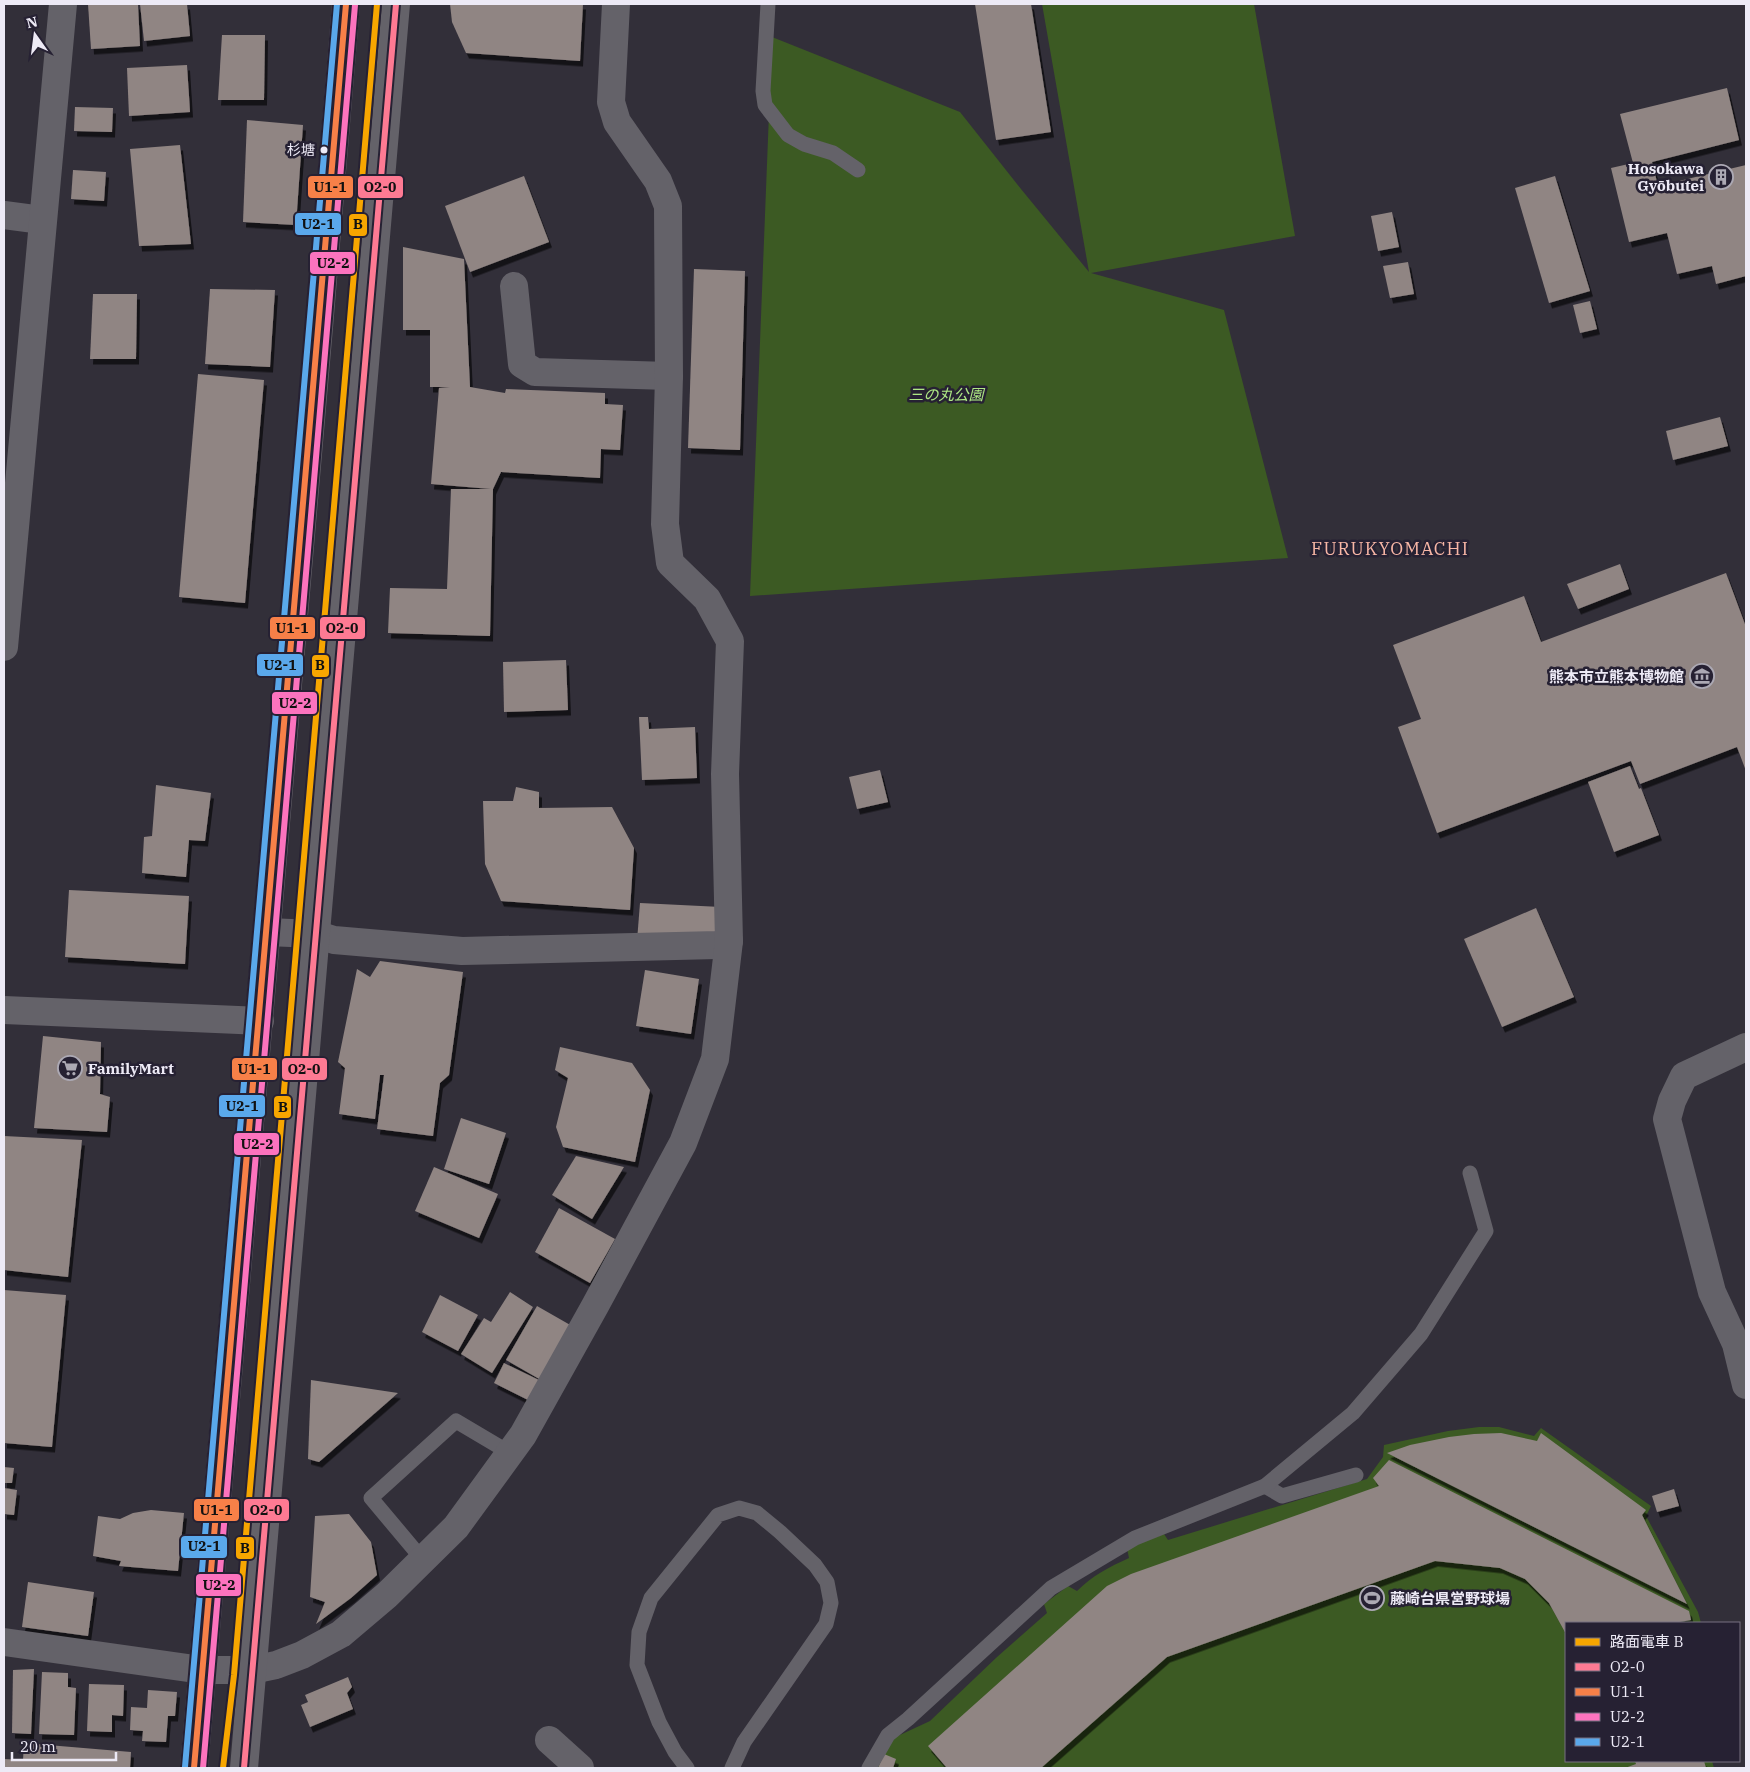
<svg xmlns="http://www.w3.org/2000/svg" width="1750" height="1772" font-family="'IBM Plex Serif','Noto Sans JP',serif">
  <defs>
    <filter id="shadow"><feDropShadow dx="3" dy="5.5" stdDeviation="0" flood-color="#0009"/></filter>
  </defs>
  <rect width="100%" height="100%" fill="#322f39"/>
  <g fill="#3c5a23">
    <polygon points="1042,4 1254,4 1295,236 1091,273 1224,310 1288,558 750,596 772,37 960,112 1021,189 1089,272"/>
    <path d="M1479,1427H1499L1534,1436L1541,1428L1651,1506L1646,1516L1698,1612L1701,1623H1566V1761H1712L1714,1768H874L887,1741L930,1721L997,1657L1047,1613L1044,1604L1068,1586L1077,1591C1092,1576 1109,1567 1129,1558L1127,1548L1164,1534L1168,1540L1367,1479L1383,1457L1384,1445L1448,1431Z"/>
  </g>
  <g fill="#908583" filter="url(#shadow)">
    <polygon points="88,4 138,4 140,46 91,49"/>
    <polygon points="140,4 187,4 190,36 144,41"/>
    <polygon points="450,4 583,4 580,61 466,53 452,22"/>
    <polygon points="975,4 1031,4 1051,132 996,140"/>
    <polygon points="222,35 265,35 264,100 218,100"/>
    <polygon points="187,65 190,112 129,116 127,68"/>
    <polygon points="1727,88 1739,140 1652,162 1658,186 1746,165 1746,276 1716,284 1712,266 1677,274 1667,233 1629,242 1611,168 1633,163 1620,114"/>
    <polygon points="75,107 113,108 112,132 74,131"/>
    <polygon points="247,120 303,125 296,225 243,222"/>
    <polygon points="180,145 191,244 139,246 130,149"/>
    <polygon points="73,170 106,172 104,201 71,199"/>
    <polygon points="524,176 549,242 470,272 445,206"/>
    <polygon points="1555,176 1590,291 1549,303 1515,188"/>
    <polygon points="1392,212 1399,247 1378,251 1371,216"/>
    <polygon points="403,247 464,259 470,387 505,393 506,389 605,393 605,404 623,405 620,450 601,449 600,478 501,472 493,489 490,636 388,633 390,588 447,589 451,489 491,489 431,484 439,388 450,387 430,387 430,330 403,330"/>
    <polygon points="1408,262 1414,294 1390,298 1383,266"/>
    <polygon points="694,269 745,271 740,450 688,448"/>
    <polygon points="210,289 275,290 270,367 205,364"/>
    <polygon points="93,294 137,294 136,359 90,359"/>
    <polygon points="1590,301 1597,329 1580,333 1573,305"/>
    <polygon points="198,374 264,380 245,603 179,597"/>
    <polygon points="1720,417 1728,446 1673,460 1666,431"/>
    <polygon points="1620,564 1629,589 1578,609 1567,584"/>
    <polygon points="1726,573 1746,627 1746,771 1737,747 1640,784 1631,761 1437,833 1398,727 1421,719 1393,645 1524,596 1541,642"/>
    <polygon points="566,660 568,710 504,712 503,662"/>
    <polygon points="639,717 648,717 649,729 695,727 697,778 642,780"/>
    <polygon points="1630,766 1639,789 1641,788 1659,835 1614,852 1588,782"/>
    <polygon points="880,770 888,802 857,809 849,777"/>
    <polygon points="156,785 211,793 205,841 189,840 186,877 142,873 144,837 152,836"/>
    <polygon points="516,787 539,792 539,808 612,807 634,848 630,910 501,901 485,864 483,801 513,801"/>
    <polygon points="69,890 189,896 185,964 65,957"/>
    <polygon points="640,903 721,907 718,945 637,941"/>
    <polygon points="1536,908 1574,997 1502,1027 1464,939"/>
    <polygon points="380,961 463,972 449,1075 440,1083 433,1136 377,1129 384,1075 380,1075 375,1119 339,1114 345,1068 338,1062 357,969 370,977"/>
    <polygon points="645,970 699,979 691,1034 636,1026"/>
    <polygon points="43,1036 101,1042 100,1094 110,1097 107,1132 34,1128"/>
    <polygon points="560,1047 632,1063 650,1090 635,1162 563,1147 556,1127 568,1078 555,1070"/>
    <polygon points="461,1118 506,1133 489,1184 444,1169"/>
    <polygon points="4,1136 82,1140 68,1277 4,1270"/>
    <polygon points="576,1156 624,1167 592,1219 552,1195"/>
    <polygon points="434,1167 498,1194 479,1238 415,1211"/>
    <polygon points="559,1208 615,1239 590,1283 535,1252"/>
    <polygon points="4,1290 66,1295 52,1447 4,1443"/>
    <polygon points="510,1292 533,1307 492,1373 461,1354 484,1318 491,1322"/>
    <polygon points="440,1295 478,1315 458,1351 422,1332"/>
    <polygon points="537,1306 572,1326 541,1380 506,1360"/>
    <polygon points="504,1363 541,1381 530,1401 494,1383"/>
    <polygon points="311,1380 398,1393 319,1462 308,1459"/>
    <polygon points="1501,1433 1537,1441 1541,1433 1646,1510 1642,1515 1687,1604 1387,1453 1410,1445 1449,1437 1474,1434"/>
    <polygon points="1389,1460 1689,1611 1691,1620 1674,1623 1566,1623 1566,1634 1549,1603 1525,1579 1500,1568 1435,1561 1167,1657 1041,1768 947,1768 928,1746 1107,1586 1131,1574 1379,1486 1373,1478"/>
    <polygon points="4,1467 14,1468 12,1483 4,1483"/>
    <polygon points="4,1488 17,1490 14,1515 4,1514"/>
    <polygon points="1674,1489 1679,1506 1657,1512 1652,1496"/>
    <polygon points="151,1510 184,1513 178,1571 119,1566 121,1561 93,1556 98,1516 120,1519 133,1513"/>
    <polygon points="349,1514 371,1542 377,1575 351,1598 316,1624 325,1602 310,1597 315,1516"/>
    <polygon points="28,1582 94,1592 88,1636 22,1627"/>
    <polygon points="34,1669 31,1734 12,1733 13,1670"/>
    <polygon points="42,1672 68,1673 68,1687 76,1688 74,1735 39,1734"/>
    <polygon points="348,1677 352,1687 347,1693 353,1709 310,1727 301,1705 308,1702 305,1695"/>
    <polygon points="89,1684 124,1685 123,1716 112,1715 112,1732 87,1731"/>
    <polygon points="148,1690 177,1692 175,1716 168,1716 166,1742 142,1741 143,1731 130,1730 131,1707 147,1708"/>
    <polygon points="24,1743 131,1752 130,1768 4,1768 4,1759 23,1760"/>
    <polygon points="884,1754 896,1759 893,1768 878,1768"/>
    <polygon points="1635,1761 1704,1761 1706,1768 1625,1768 1636,1764"/>
  </g>
  <g fill="none" stroke-linecap="round" stroke-linejoin="round">
    <g stroke="#646269" stroke-width="15">
      <polyline points="768,4 763,91 765,105 788,135 804,144 833,153 858,170"/>
      <polyline points="1265,1486 1282,1496 1356,1475"/>
      <polyline points="423,1560 371,1498 456,1421 510,1453"/>
      <polyline points="687,1768 675,1752 659,1722 637,1665 639,1632 651,1598 718,1515 739,1508 757,1513 780,1532 815,1565 827,1582 831,1603 826,1624 744,1742 732,1768"/>
      <polyline points="869,1768 888,1735 908,1719 1051,1588 1135,1538 1265,1486 1353,1413 1421,1334 1486,1231 1470,1173"/>
    </g>
    <g stroke="#646269" stroke-width="28">
      <polyline points="4,215 42,220"/>
      <polyline points="514,286 522,364 535,372 669,376"/>
      <polyline points="4,647 63,4"/>
      <polyline points="267,932 315,934 334,940 462,951 718,945 729,941"/>
      <polyline points="4,1010 260,1021"/>
      <polyline points="1746,1047 1684,1076 1672,1101 1667,1119 1712,1292 1736,1344 1746,1385"/>
      <polyline points="4,1642 202,1670 252,1670 276,1665 302,1655 341,1634 387,1595 456,1527 523,1435 595,1306 683,1143 715,1059 729,941 725,774 730,641 707,599 670,563 665,524 669,376 668,206 658,181 617,122 611,102 616,4"/>
      <polyline points="549,1740 580,1768"/>
    </g>
    <g stroke="#646269" stroke-width="28">
      <polyline points="194,1768 319,327 346,4"/>
      <polyline points="244,1768 396,4"/>
    </g>
    <defs>
      <polyline id="bus-1" points="244,1768 396,4"/>
      <polyline id="bus-2" points="194,1768 346,4"/>
      <polyline id="bus-3" points="203,1768 355,5"/>
      <polyline id="bus-4" points="185,1767 337,4"/>
    </defs>
    <use href="#bus-1" stroke="#262133" stroke-width="10"/>
    <use href="#bus-2" stroke="#262133" stroke-width="10"/>
    <use href="#bus-3" stroke="#262133" stroke-width="10"/>
    <use href="#bus-4" stroke="#262133" stroke-width="10"/>
    <use href="#bus-1" stroke="#fe7a93" stroke-width="6"/>
    <use href="#bus-2" stroke="#f78048" stroke-width="6"/>
    <use href="#bus-3" stroke="#fc73be" stroke-width="6"/>
    <use href="#bus-4" stroke="#5aa8eb" stroke-width="6"/>
    <defs>
      <polyline id="tram-1" points="223,1768 234,1675 377,4"/>
    </defs>
    <use href="#tram-1" stroke="#262133" stroke-width="10"/>
    <use href="#tram-1" stroke="#f7a600" stroke-width="6"/>
  </g>
  <defs>
    <symbol id="building-ring" viewBox="-11 -11 22 22"><circle r="9.5" fill="#262133" stroke="#aca9b4" stroke-width="1.5"/><path d="M-4-6H4V6H1V3H-1V6H-4ZM-2.5-4.3h1.7v1.8h-1.7ZM.8-4.3h1.7v1.8H.8ZM-2.5-1h1.7V.8h-1.7ZM.8-1h1.7V.8H.8Z" fill="#aca9b4"/></symbol>
    <symbol id="museum-ring" viewBox="-11 -11 22 22"><circle r="9.5" fill="#262133" stroke="#aca9b4" stroke-width="1.5"/><path d="M0-6L6-3V-2H-6V-3ZM-5-1h2V3h-2ZM-1-1h2V3h-2ZM3-1h2V3H3ZM-6 4H6V6H-6Z" fill="#aca9b4"/></symbol>
    <symbol id="supermarket-ring" viewBox="-11 -11 22 22"><circle r="9.5" fill="#262133" stroke="#aca9b4" stroke-width="1.5"/><path d="M-6-5.5h2.5l.6 2H6L4.5 2H-2.5L-4.4-4H-6ZM-1.5 3.2a1.3 1.3 0 1 0 .1 0ZM3 3.2a1.3 1.3 0 1 0 .1 0Z" fill="#aca9b4"/></symbol>
    <symbol id="stadium-ring" viewBox="-11 -11 22 22"><circle r="9.5" fill="#262133" stroke="#aca9b4" stroke-width="1.5"/><path d="M0-5a6.5 5 0 1 0 0 10a6.5 5 0 1 0 0-10ZM-3.5-1.8h7v3.6h-7Z" fill="#aca9b4"/></symbol>
  </defs>
  <g fill-rule="evenodd">
    <use href="#building-ring" x="1707" y="163" width="28" height="28"/>
    <use href="#museum-ring" x="1688" y="662" width="28" height="28"/>
    <use href="#supermarket-ring" x="56" y="1054" width="28" height="28"/>
    <use href="#stadium-ring" x="1358" y="1584" width="28" height="28"/>
  </g>
  <circle fill="#edeaf6" stroke="#262133" stroke-width="2" cx="324" cy="150" r="4.5"/>
  <g text-anchor="middle" dominant-baseline="central" stroke-width="5" stroke-linejoin="round" paint-order="stroke">
    <g font-size="14" fill="#edeaf6" stroke="#262133" text-anchor="end">
      <text x="315" y="150">杉塘</text>
    </g>
    <g font-size="15" font-weight="bold" fill="#edeaf6" stroke="#262133" text-anchor="end">
      <text x="1704" y="168">Hosokawa<tspan x="1704" dy="17">Gyōbutei</tspan></text>
      <text x="1684" y="676">熊本市立熊本博物館</text>
      <text x="88" y="1068" text-anchor="start">FamilyMart</text>
      <text x="1390" y="1598" text-anchor="start">藤崎台県営野球場</text>
    </g>
    <g font-size="15" font-style="italic" fill="#aee884" stroke="#262133">
      <text x="946" y="394">三の丸公園</text>
    </g>
    <g font-size="18" letter-spacing="1" fill="#f8b7a6" stroke="#262133">
      <text x="1390" y="548">FURUKYOMACHI</text>
    </g>
  </g>
  <g stroke="#262133" stroke-width="2">
    <rect x="307" y="175" width="47" height="24" rx="5" fill="#f78048"/>
    <rect x="357" y="175" width="47" height="24" rx="5" fill="#fe7a93"/>
    <rect x="294" y="212" width="48" height="24" rx="5" fill="#5aa8eb"/>
    <rect x="348" y="213" width="20" height="24" rx="5" fill="#f7a600"/>
    <rect x="309" y="251" width="47" height="24" rx="5" fill="#fc73be"/>
    <rect x="269" y="616" width="47" height="24" rx="5" fill="#f78048"/>
    <rect x="319" y="616" width="47" height="24" rx="5" fill="#fe7a93"/>
    <rect x="256" y="653" width="48" height="24" rx="5" fill="#5aa8eb"/>
    <rect x="311" y="654" width="19" height="24" rx="5" fill="#f7a600"/>
    <rect x="271" y="691" width="47" height="24" rx="5" fill="#fc73be"/>
    <rect x="231" y="1057" width="47" height="24" rx="5" fill="#f78048"/>
    <rect x="281" y="1057" width="47" height="24" rx="5" fill="#fe7a93"/>
    <rect x="218" y="1094" width="48" height="24" rx="5" fill="#5aa8eb"/>
    <rect x="273" y="1095" width="19" height="24" rx="5" fill="#f7a600"/>
    <rect x="233" y="1132" width="47" height="24" rx="5" fill="#fc73be"/>
    <rect x="193" y="1498" width="47" height="24" rx="5" fill="#f78048"/>
    <rect x="243" y="1498" width="47" height="24" rx="5" fill="#fe7a93"/>
    <rect x="180" y="1535" width="48" height="24" rx="5" fill="#5aa8eb"/>
    <rect x="235" y="1536" width="20" height="24" rx="5" fill="#f7a600"/>
    <rect x="195" y="1573" width="47" height="24" rx="5" fill="#fc73be"/>
  </g>
  <g font-size="14" text-anchor="middle" font-weight="bold" fill="#111">
    <text x="330" y="192">U1-1</text>
    <text x="380" y="192">O2-0</text>
    <text x="318" y="229">U2-1</text>
    <text x="358" y="229">B</text>
    <text x="333" y="268">U2-2</text>
    <text x="292" y="633">U1-1</text>
    <text x="342" y="633">O2-0</text>
    <text x="280" y="670">U2-1</text>
    <text x="320" y="670">B</text>
    <text x="295" y="708">U2-2</text>
    <text x="254" y="1074">U1-1</text>
    <text x="304" y="1074">O2-0</text>
    <text x="242" y="1111">U2-1</text>
    <text x="283" y="1112">B</text>
    <text x="257" y="1149">U2-2</text>
    <text x="216" y="1515">U1-1</text>
    <text x="266" y="1515">O2-0</text>
    <text x="204" y="1551">U2-1</text>
    <text x="245" y="1553">B</text>
    <text x="219" y="1590">U2-2</text>
  </g>
  <rect width="1750" height="1772" fill="none" stroke="#edeaf6" stroke-width="10"/>
  <rect x="1565" y="1622" width="175" height="140" fill="#262133" stroke="#767181"/>
  <rect x="1575" y="1638" width="25" height="8" fill="#f7a600" stroke="#767181"/>
  <text x="1610" y="1647" font-size="15" fill="#edeaf6">路面電車 B</text>
  <rect x="1575" y="1663" width="25" height="8" fill="#fe7a93" stroke="#767181"/>
  <text x="1610" y="1672" font-size="15" fill="#edeaf6">O2-0</text>
  <rect x="1575" y="1688" width="25" height="8" fill="#f78048" stroke="#767181"/>
  <text x="1610" y="1697" font-size="15" fill="#edeaf6">U1-1</text>
  <rect x="1575" y="1713" width="25" height="8" fill="#fc73be" stroke="#767181"/>
  <text x="1610" y="1722" font-size="15" fill="#edeaf6">U2-2</text>
  <rect x="1575" y="1738" width="25" height="8" fill="#5aa8eb" stroke="#767181"/>
  <text x="1610" y="1747" font-size="15" fill="#edeaf6">U2-1</text>
  <g transform="translate(35 35) rotate(346)" stroke="#262133" stroke-width="4" paint-order="stroke">
  <path d="M0-4L9 19L0 12L-9 19Z" fill="#edeaf6"/>
  <text y="-8" font-size="14" font-weight="bold" text-anchor="middle" fill="#edeaf6">N</text>
  </g>
  <path d="M12 1752v8h104v-8" fill="none" stroke="#edeaf6" stroke-width="2.5"/>
  <text x="20" y="1752" font-size="15" fill="#edeaf6" stroke="#262133" stroke-width="4" paint-order="stroke">20 m</text>
</svg>
